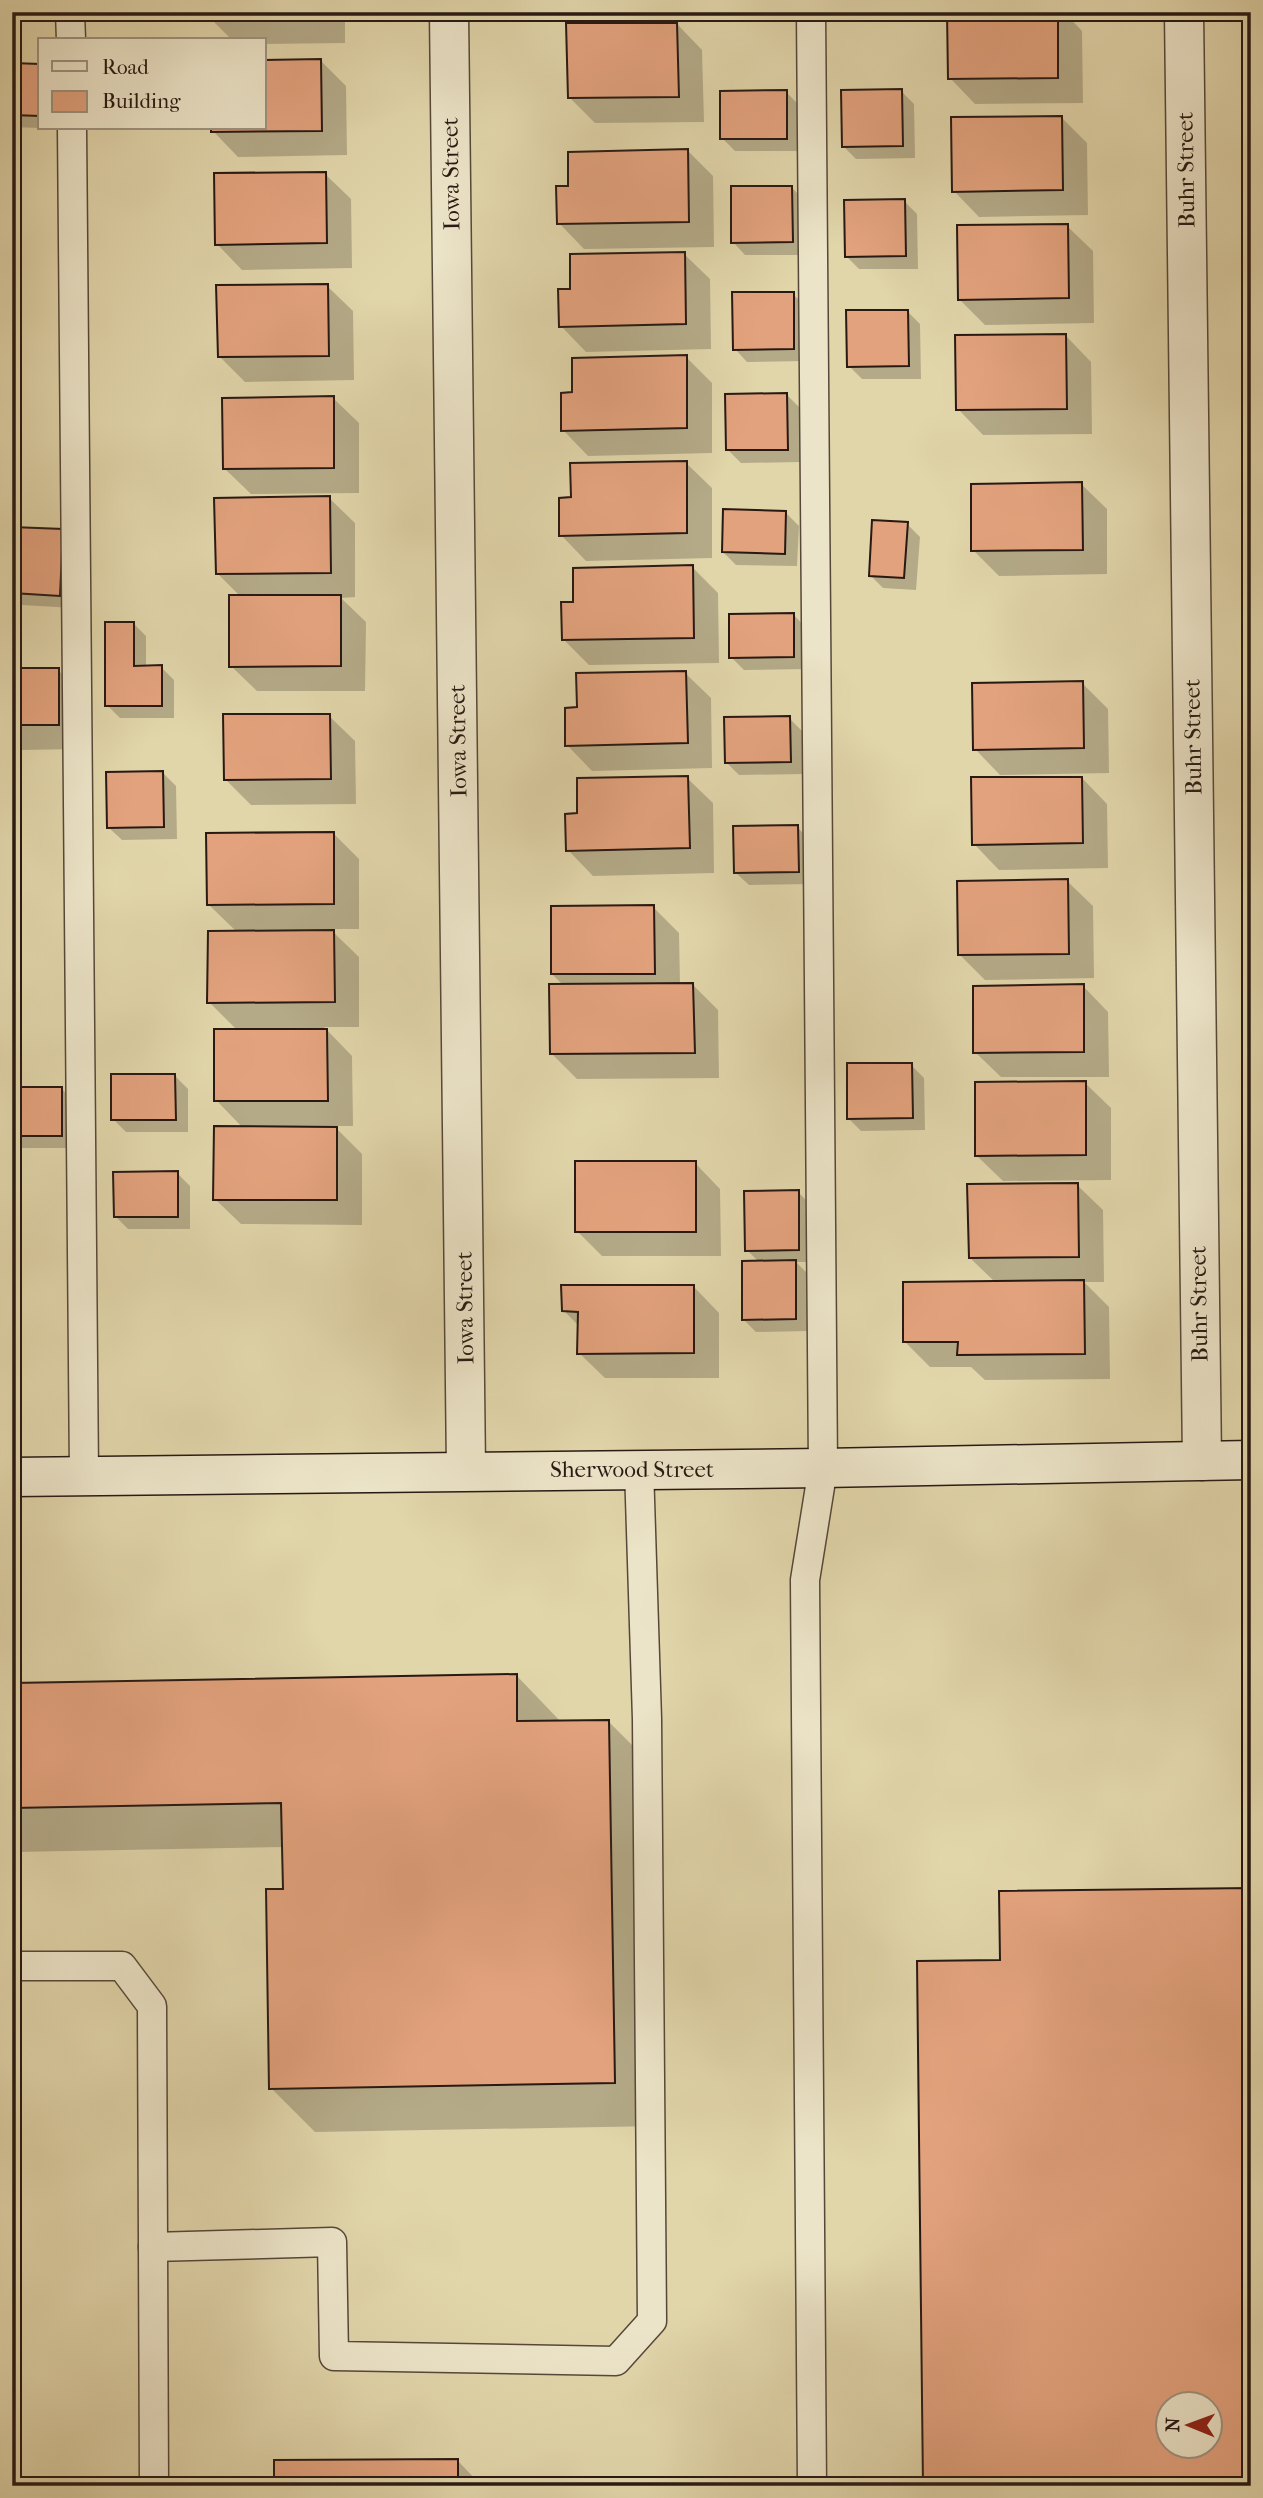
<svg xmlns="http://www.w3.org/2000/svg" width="1263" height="2498" font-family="'IM FELL French Canon',serif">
  <rect width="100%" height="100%" fill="#e1d5aa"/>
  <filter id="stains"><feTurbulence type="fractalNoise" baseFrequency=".00286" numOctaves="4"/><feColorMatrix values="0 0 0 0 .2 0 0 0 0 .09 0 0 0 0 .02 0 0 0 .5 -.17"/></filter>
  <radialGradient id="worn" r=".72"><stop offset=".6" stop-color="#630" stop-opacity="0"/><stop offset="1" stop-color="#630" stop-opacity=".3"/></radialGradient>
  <g fill="#0003" fill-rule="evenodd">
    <polygon points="211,12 345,12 345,43 264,44 264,40 232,40 211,19"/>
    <polygon points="726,12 793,12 793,15 730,16"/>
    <polygon points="948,12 1064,12 1082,31 1083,103 975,104 950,78"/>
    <polygon points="677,24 702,50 704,122 595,123 569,97"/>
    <polygon points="321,61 346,86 347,155 238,157 213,131 213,128 264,128"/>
    <polygon points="12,65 40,66 40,128 12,127"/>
    <polygon points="901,91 914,104 915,158 856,159 843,146"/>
    <polygon points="786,92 799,105 799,151 735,151 722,138"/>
    <polygon points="1062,118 1087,143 1088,215 979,217 954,191"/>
    <polygon points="688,151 713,176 714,247 584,249 559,223 570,188"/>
    <polygon points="325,174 351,199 352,268 242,270 217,244"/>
    <polygon points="791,187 804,200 805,255 745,255 733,242"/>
    <polygon points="904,201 917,214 918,269 859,269 846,256"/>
    <polygon points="1067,226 1093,251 1094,323 985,325 959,299"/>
    <polygon points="684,254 710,279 711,349 586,352 561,326 572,290"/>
    <polygon points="327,286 353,311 354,380 245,382 219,356"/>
    <polygon points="793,294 806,307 806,361 747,362 735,349"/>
    <polygon points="907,311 920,324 921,379 862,379 849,366"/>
    <polygon points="1066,336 1091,362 1092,434 983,435 958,409"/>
    <polygon points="686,357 712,383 712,453 588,456 563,430 574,394"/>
    <polygon points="786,394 799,407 800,462 741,463 728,450"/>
    <polygon points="333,398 359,423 359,493 251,494 225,469"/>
    <polygon points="686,463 712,488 712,558 586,561 561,535"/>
    <polygon points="1081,484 1107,509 1107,574 999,576 973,550"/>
    <polygon points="329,498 355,523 355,597 341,598 366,622 365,691 257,691 231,666 241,597 217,573"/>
    <polygon points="786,513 799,526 797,566 736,565 723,552"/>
    <polygon points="907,524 920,537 916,590 883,588 870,575"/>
    <polygon points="12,528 63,531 73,608 22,605 12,595"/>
    <polygon points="692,567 718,593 719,663 589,665 564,640"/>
    <polygon points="794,615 806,628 807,669 744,670 731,657"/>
    <polygon points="133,623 146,636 146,667 161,667 174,680 174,718 120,718 107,705"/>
    <polygon points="12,670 58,670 84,695 84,749 20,750 12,742"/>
    <polygon points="685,673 711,698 712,768 592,771 567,745 579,709"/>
    <polygon points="1082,683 1108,709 1109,773 1000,775 975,749"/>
    <polygon points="329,716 355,741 356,804 251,805 225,779"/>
    <polygon points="789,718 802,731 803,774 739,775 726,762"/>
    <polygon points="163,773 176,786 177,839 122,840 109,828"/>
    <polygon points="687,778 713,803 714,873 593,876 568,850 579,815"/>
    <polygon points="1082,778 1107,804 1108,868 999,870 974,844"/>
    <polygon points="797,827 810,840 811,884 749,885 736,873"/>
    <polygon points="333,833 359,859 359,929 330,929 359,957 359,1027 324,1027 352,1056 353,1126 334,1126 362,1154 362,1225 241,1224 215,1199 243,1128 216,1100 237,1030 209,1002 237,932 209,905"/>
    <polygon points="1067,881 1093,906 1094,978 985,980 959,954"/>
    <polygon points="653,907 679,933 680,984 692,984 718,1010 719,1078 577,1079 552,1054 564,986 552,974"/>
    <polygon points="1083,986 1108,1012 1109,1077 1001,1077 975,1052"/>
    <polygon points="911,1065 924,1078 925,1130 861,1131 848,1118"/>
    <polygon points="175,1076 188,1089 188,1132 126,1132 113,1119"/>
    <polygon points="1085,1083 1111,1108 1111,1180 1003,1181 977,1156"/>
    <polygon points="12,1089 62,1089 74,1102 74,1148 12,1148"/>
    <polygon points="695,1163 720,1189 721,1256 602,1256 577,1231"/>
    <polygon points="177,1173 190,1186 190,1229 128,1229 115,1216"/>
    <polygon points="1077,1185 1103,1210 1104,1282 1084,1282 1109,1307 1110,1379 985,1380 971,1367 930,1367 905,1342 996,1283 970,1258"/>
    <polygon points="798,1192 811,1205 812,1262 796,1262 809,1275 808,1331 756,1332 743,1319 759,1262 747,1250"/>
    <polygon points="694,1287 719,1313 719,1378 605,1378 579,1353 580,1327 564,1311"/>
    <polygon points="517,1676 561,1722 609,1722 653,1766 659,2126 315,2132 271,2088 285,1891 284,1847 15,1852 12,1849 12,1684"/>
    <path d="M1001,1962L1251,2486H925ZM1168,2404H1210V2446H1168Z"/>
    <polygon points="457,2460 482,2486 276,2486"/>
  </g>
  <g fill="#e2a27d" stroke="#281913" stroke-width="2" fill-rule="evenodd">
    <polygon points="209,12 320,12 320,18 209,20"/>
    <polygon points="947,12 1058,12 1058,78 948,79"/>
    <polygon points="566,23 677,23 679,97 568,98"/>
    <polygon points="321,59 322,131 211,132 211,128 264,128 264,60"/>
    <polygon points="12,63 40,64 40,116 12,115"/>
    <polygon points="902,89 903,146 842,147 841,90"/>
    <polygon points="787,90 787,139 720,139 720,91"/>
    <polygon points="1062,116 1063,190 952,192 951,117"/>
    <polygon points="688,149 689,222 557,224 556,186 568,186 568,152"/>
    <polygon points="326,172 327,243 215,245 214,173"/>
    <polygon points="731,186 792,186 793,242 731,243"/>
    <polygon points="905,199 906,256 845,257 844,200"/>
    <polygon points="1068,224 1069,298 958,300 957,225"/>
    <polygon points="685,252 686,324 559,327 558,289 570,289 570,254"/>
    <polygon points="328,284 329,356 218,357 216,285"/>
    <polygon points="732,292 794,292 794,349 733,350"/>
    <polygon points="846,310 908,310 909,366 847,367"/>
    <polygon points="1066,334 1067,409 956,410 955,335"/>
    <polygon points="687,355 687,428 561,431 561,393 572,392 572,358"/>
    <polygon points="787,393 788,450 726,450 725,394"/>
    <polygon points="334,396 334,468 223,469 222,398"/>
    <polygon points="687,461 687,533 559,536 559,498 571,497 570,463"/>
    <polygon points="1082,482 1083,550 971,551 971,484"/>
    <polygon points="330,496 331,573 216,574 214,498"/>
    <polygon points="723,509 786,511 785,554 722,552"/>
    <polygon points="872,520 908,522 904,578 869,576"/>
    <polygon points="12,527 63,529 60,596 12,593"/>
    <polygon points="693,565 694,638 562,640 561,602 573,602 573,568"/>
    <polygon points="229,595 341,595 341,666 229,667"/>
    <polygon points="794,613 794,657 729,658 729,614"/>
    <polygon points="105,622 134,622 134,666 162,665 162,706 105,706"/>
    <rect x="12" y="668" width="47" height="57"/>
    <polygon points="686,671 688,743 565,746 565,708 577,707 576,673"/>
    <polygon points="1083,681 1084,748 973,750 972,683"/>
    <polygon points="223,714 330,714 331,779 224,780"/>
    <polygon points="790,716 791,762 725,763 724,717"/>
    <polygon points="163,771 164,827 107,828 106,772"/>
    <polygon points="688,776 690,848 566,851 565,814 577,813 577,778"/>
    <polygon points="971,777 1082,777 1083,843 972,845"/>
    <polygon points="798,825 799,872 734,873 733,826"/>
    <polygon points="334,832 334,904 207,905 206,833"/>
    <polygon points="1068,879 1069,954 958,955 957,881"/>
    <polygon points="654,905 655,974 551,974 551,906"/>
    <polygon points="334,930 335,1002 207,1003 208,931"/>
    <polygon points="693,983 695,1053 550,1054 549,984"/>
    <polygon points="1084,984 1084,1052 973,1053 973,986"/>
    <polygon points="214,1029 327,1029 328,1101 214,1101"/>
    <polygon points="847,1063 912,1063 913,1118 847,1119"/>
    <polygon points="111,1074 175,1074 176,1120 111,1120"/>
    <polygon points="1086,1081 1086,1155 975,1156 975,1082"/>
    <rect x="12" y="1087" width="50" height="49"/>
    <polygon points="214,1126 337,1127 337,1200 213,1200"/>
    <rect x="575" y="1161" width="121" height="71"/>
    <polygon points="178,1171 178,1217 114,1217 113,1172"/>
    <polygon points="1078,1183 1079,1257 969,1258 967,1184"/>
    <polygon points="799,1190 799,1250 745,1251 744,1191"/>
    <polygon points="796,1260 796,1319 742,1320 742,1261"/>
    <polygon points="1084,1280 1085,1354 957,1355 958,1342 903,1342 903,1282"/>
    <polygon points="561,1285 694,1285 694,1353 577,1354 578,1312 562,1311"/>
    <polygon points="517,1674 517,1721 609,1720 615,2083 269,2089 266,1889 283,1889 281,1803 12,1808 12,1683"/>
    <path d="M1251,1888V2486H923L917,1961L1000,1960L999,1891ZM1168,2404H1210V2446H1168Z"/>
    <polygon points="458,2459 458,2486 274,2486 274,2460"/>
  </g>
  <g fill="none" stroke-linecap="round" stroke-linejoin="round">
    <defs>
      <g id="lane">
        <polyline points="70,12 71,40"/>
        <polyline points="811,12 823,1468 805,1580 812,2486"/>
        <polyline points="72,128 84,1475"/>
        <polyline points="12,1966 122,1966 152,2006 154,2486"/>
        <polyline points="153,2247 332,2242 334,2356 616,2361 652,2321 647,1719 639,1468"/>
      </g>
      <g id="street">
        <polyline points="449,12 466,1470"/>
        <polyline points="1184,12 1202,1461"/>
      </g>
      <polyline id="secondary" points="12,1477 823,1468 1251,1460"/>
    </defs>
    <use href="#lane" stroke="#564839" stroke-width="31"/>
    <use href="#street" stroke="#564839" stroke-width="41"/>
    <use href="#secondary" stroke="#281913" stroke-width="41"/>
    <use href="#lane" stroke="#ece4c8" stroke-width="28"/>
    <use href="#street" stroke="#ece4c8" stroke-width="38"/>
    <use href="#secondary" stroke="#ece4c8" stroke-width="38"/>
  </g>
  <g text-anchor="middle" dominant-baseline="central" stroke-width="5" stroke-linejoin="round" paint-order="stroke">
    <g font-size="23" fill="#281913" stroke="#ece4c8">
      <text transform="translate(1186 170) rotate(-91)">Buhr Street</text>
      <text transform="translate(451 174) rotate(-91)">Iowa Street</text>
      <text transform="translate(1193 737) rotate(-91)">Buhr Street</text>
      <text transform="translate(458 741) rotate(-91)">Iowa Street</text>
      <text transform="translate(1199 1304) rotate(-91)">Buhr Street</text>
      <text transform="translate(465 1308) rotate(-91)">Iowa Street</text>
      <text x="632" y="1469">Sherwood Street</text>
    </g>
  </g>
  <rect width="1263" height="2498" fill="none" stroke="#e1d5aa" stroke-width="42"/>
  <rect x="14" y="14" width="1235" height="2470" fill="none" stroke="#281913" stroke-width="3.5"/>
  <rect x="21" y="21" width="1221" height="2456" fill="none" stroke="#281913" stroke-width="2"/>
  <rect x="38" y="38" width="228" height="91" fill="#ece4c8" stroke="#9e9380" stroke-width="2"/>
  <rect x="52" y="61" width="35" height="10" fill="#ece4c8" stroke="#9e9380" stroke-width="2"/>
  <text x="102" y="74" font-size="21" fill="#281913">Road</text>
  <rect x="52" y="91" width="35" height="21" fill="#e2a27d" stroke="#9e9380" stroke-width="2"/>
  <text x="102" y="108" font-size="21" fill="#281913">Building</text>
  <g transform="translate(1189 2425) rotate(271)"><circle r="33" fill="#ece4c8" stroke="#9e9380" stroke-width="2"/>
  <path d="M0-5L12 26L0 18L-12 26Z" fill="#8f2418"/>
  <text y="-10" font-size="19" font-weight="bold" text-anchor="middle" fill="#281913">N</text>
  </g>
  <rect width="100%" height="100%" filter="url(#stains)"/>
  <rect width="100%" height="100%" fill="url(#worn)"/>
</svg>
